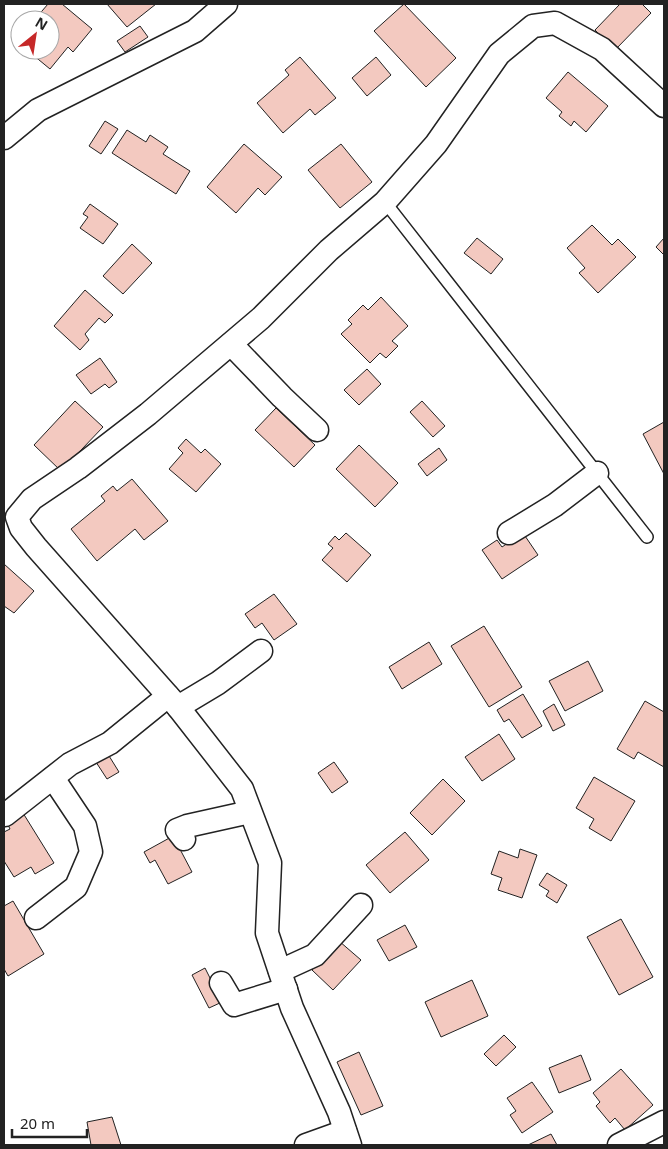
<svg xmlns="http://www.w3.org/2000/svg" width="668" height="1149" font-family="'Noto Sans',sans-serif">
  <rect width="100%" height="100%" fill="#fff"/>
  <g fill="#f3c9c0" stroke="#222">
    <polygon points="48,4 62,4 92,29 73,52 68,47 50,69 27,50 50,50 50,20 36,18"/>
    <polygon points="107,4 156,4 127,27"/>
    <polygon points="404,4 456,58 426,87 374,31"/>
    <polygon points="620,4 642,4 651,13 615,50 595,30"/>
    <polygon points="140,26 148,37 125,52 117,41"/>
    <polygon points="300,57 336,98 315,115 310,109 283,133 257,103 289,75 285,70"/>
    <polygon points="376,57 391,75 367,96 352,78"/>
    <polygon points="568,72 608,106 586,132 574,121 571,126 559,116 562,112 546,98"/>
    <polygon points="105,121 118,129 101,154 89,146"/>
    <polygon points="127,130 146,142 150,135 168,147 163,154 190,171 176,194 112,153"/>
    <polygon points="244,144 282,177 265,195 258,188 236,213 207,187"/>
    <polygon points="341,144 372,182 340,208 308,170"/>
    <polygon points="90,204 118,224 103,244 80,228 88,217 83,214"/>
    <polygon points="592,225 612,245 618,239 636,257 598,293 579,273 585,268 567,248"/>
    <polygon points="477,238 503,259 491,274 464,253"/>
    <polygon points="664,238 664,255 656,247"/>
    <polygon points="132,244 152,263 123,294 103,276"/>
    <polygon points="85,290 113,315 105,323 99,318 85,334 89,340 80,350 54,326"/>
    <polygon points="381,297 408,326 392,341 398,346 386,358 380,353 370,363 341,334 352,324 348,320 363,305 368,310"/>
    <polygon points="100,358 117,382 109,388 105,384 91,394 76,375"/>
    <polygon points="367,369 381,384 359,405 344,390"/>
    <polygon points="75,401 103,427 61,471 34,445"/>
    <polygon points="422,401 445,426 433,437 410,412"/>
    <polygon points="276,408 315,445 294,467 255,430"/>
    <polygon points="664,422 664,474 643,434"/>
    <polygon points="186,439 201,453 205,449 221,464 196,492 169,469 183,453 178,448"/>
    <polygon points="359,445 398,483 375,507 336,469"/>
    <polygon points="439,448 447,460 427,476 418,464"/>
    <polygon points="132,479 168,521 144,540 135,529 97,561 71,529 105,501 101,496 113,486 117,491"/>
    <polygon points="346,533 371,555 347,582 322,560 333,548 328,544 335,536 339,540"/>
    <polygon points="523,533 538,555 502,579 482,550 497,540 502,547"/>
    <polygon points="4,564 34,591 14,613 4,606"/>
    <polygon points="274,594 297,624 274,640 262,623 255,628 245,614"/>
    <polygon points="484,626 522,687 489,707 451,646"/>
    <polygon points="429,642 442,664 402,689 389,667"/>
    <polygon points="588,661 603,691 565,711 549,681"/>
    <polygon points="523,694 542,726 522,738 509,719 504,722 497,710"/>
    <polygon points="645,701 664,712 664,767 638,752 634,759 617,749"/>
    <polygon points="554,704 565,725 553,731 543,711"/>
    <polygon points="499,734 515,759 482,781 465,757"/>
    <polygon points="106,751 119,772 107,779 94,759"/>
    <polygon points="334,762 348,782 332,793 318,773"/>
    <polygon points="594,777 635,801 611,841 589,828 594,819 576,808"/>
    <polygon points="443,779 465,801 432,835 410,813"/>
    <polygon points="23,813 54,863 35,874 31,867 14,877 4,861 4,832 10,829 7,823"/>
    <polygon points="405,832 429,860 390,893 366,865"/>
    <polygon points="173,836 192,872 168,884 155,860 150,863 144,852"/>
    <polygon points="520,849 537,855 522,898 498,890 502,878 491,874 499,851 518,858"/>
    <polygon points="547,873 567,885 557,903 546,896 549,891 539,885"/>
    <polygon points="13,901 44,954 8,976 4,969 4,906"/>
    <polygon points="621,919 653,977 619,995 587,937"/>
    <polygon points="405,925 417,947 389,961 377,940"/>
    <polygon points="339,941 361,960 333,990 312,970"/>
    <polygon points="205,968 222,1002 209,1008 192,975"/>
    <polygon points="472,980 488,1016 441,1037 425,1002"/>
    <polygon points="504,1035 516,1047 496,1066 484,1054"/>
    <polygon points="359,1052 383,1106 361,1115 337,1062"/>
    <polygon points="581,1055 591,1080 559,1093 549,1068"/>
    <polygon points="621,1069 653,1105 625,1130 615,1118 610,1123 596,1106 600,1102 593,1093"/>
    <polygon points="532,1082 553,1112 522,1133 510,1115 516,1111 507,1098"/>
    <polygon points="112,1117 121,1145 91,1145 87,1122"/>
    <polygon points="551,1134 557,1145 528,1145"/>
  </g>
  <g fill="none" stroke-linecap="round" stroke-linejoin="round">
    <defs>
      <polyline id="lane" points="385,202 647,537"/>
      <g id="street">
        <polyline points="4,138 38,110 195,31 226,4"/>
        <polyline points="231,344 282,397 317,430"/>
        <polyline points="509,533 555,505 597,473"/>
        <polyline points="178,707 218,683 261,651"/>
        <polyline points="5,815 70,764 110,743 168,696"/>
        <polyline points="184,839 177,830 187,826 250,812"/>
        <polyline points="36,918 76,887 91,852 85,826 53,778"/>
        <polyline points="280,971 315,955 361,905"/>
        <polyline points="221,983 234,1005 286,989"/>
        <polyline points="306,1145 345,1131"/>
        <polyline points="350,1145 339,1112 292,1008 267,933 270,863 242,789 178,707 36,547 21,528 17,517 32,499 78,468 148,414 261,318 329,250 385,202 436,144 499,54 533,26 555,23 602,49 664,106"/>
        <polyline points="619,1145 664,1122"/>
      </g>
    </defs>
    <use href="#lane" stroke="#222" stroke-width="14"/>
    <use href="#street" stroke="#222" stroke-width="25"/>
    <use href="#lane" stroke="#fff" stroke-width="11"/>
    <use href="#street" stroke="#fff" stroke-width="22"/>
  </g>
  <rect width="668" height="1149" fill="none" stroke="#222222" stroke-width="10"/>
  <g transform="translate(35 35) rotate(30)"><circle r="24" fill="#ffffff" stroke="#a7a7a7"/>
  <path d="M0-4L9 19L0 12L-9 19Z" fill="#c62828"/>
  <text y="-8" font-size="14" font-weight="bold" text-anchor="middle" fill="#222222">N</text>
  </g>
  <path d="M12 1129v8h75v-8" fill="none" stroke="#222222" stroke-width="2.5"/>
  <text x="20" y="1129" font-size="15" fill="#222222" stroke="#ffffff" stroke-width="4" paint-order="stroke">20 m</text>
</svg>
